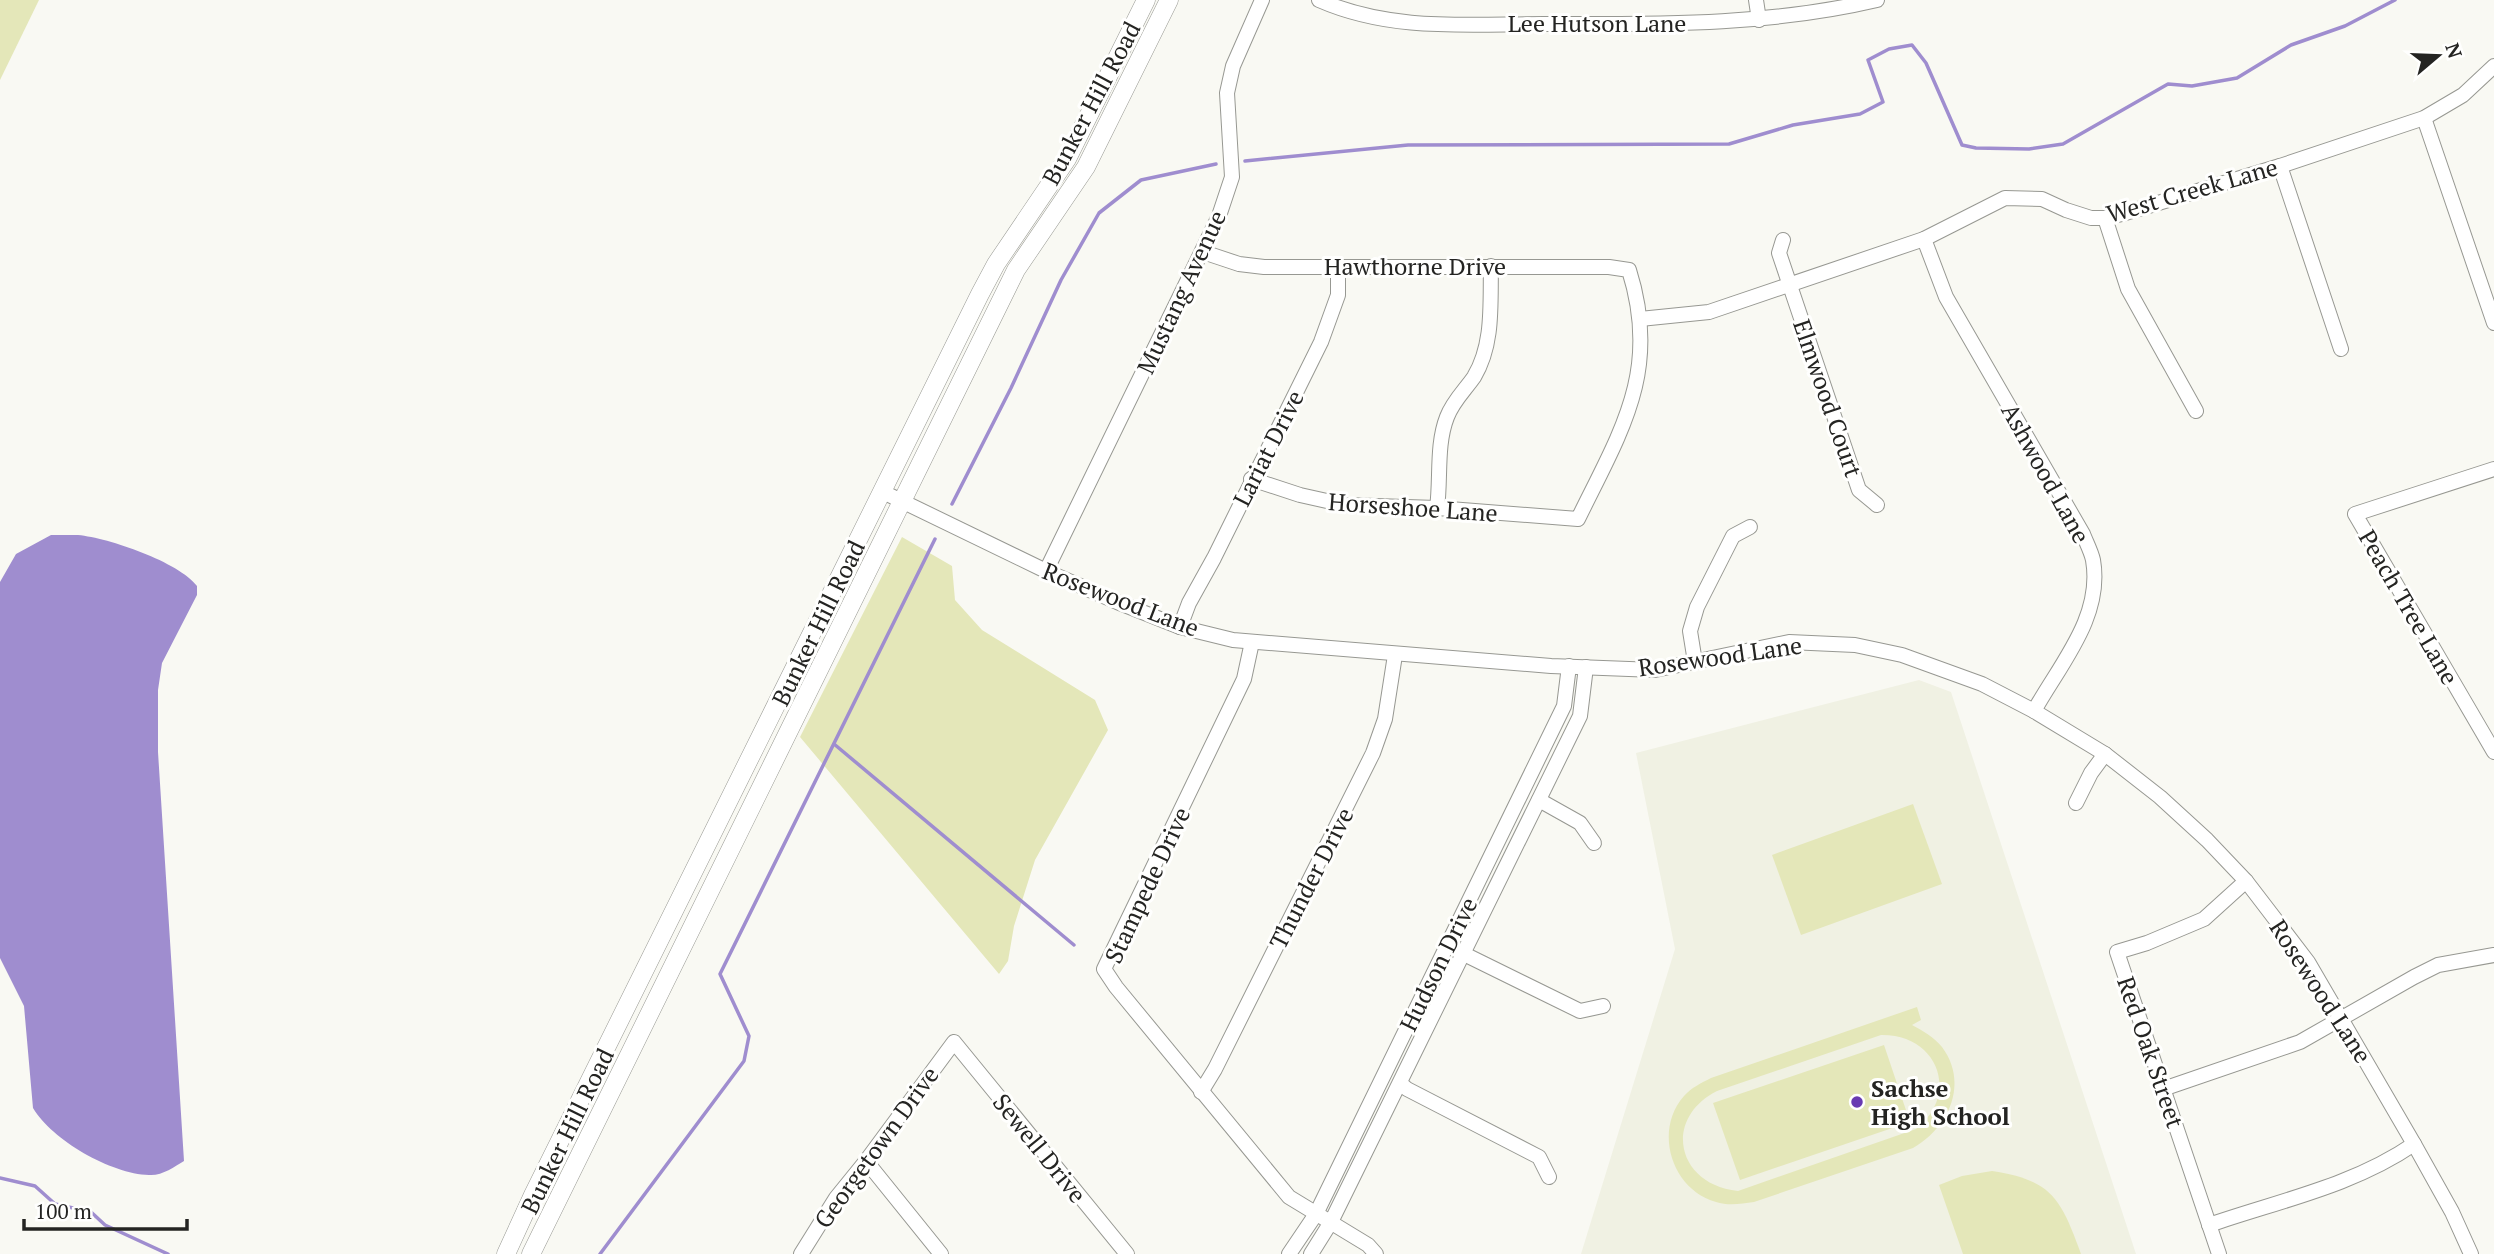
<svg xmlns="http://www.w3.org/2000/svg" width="2494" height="1254" font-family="'PT Serif',serif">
  <rect width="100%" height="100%" fill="#f9f9f3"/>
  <polygon fill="#f0f1e3" points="1919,680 1951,692 2136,1254 1581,1254 1675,949 1636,753"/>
  <g fill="#e4e7b9" fill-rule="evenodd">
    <polygon points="0,0 39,0 0,80"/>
    <polygon points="902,537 952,566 955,600 982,630 1095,700 1108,730 1035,860 1014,926 1008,961 999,974 800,737"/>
    <polygon points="1913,804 1942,884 1801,935 1772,855"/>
    <path d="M1917,1007L1921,1020L1912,1025C1923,1031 1934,1037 1942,1047C1969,1083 1949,1128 1913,1148L1754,1202C1741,1204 1728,1206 1716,1202C1672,1190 1653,1131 1684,1096C1691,1088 1701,1083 1711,1078ZM1881,1035C1937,1034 1961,1093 1916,1129L1738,1191C1677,1185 1662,1119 1717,1091Z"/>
    <polygon points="1884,1045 1910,1122 1740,1180 1713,1103"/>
    <path d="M1992,1171C2053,1180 2061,1200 2081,1254H1963L1939,1185L1962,1176Z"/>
  </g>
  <path fill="#9f8dcf" d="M51,535C60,535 69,535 78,535C109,538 179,562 197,586V595L162,663L158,690V752L184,1161C174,1167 162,1176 149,1175C111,1174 52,1140 33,1108L24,1006L0,958V582L16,554Z"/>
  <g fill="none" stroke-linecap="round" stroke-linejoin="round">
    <g stroke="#9f8dcf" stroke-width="3.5">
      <polyline points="1245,161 1408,145 1729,144 1793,125 1860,114 1883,102 1868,60 1889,49 1912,45 1926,63 1962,145 1976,148 2029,149 2063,144 2168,84 2192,86 2237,78 2291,45 2345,26 2395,0"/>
      <polyline points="952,504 1011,388 1061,280 1099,213 1141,180 1216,164"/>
      <polyline points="834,744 1074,945"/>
      <polyline points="0,1178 35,1186 55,1204 91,1212 105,1225 168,1254"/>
      <polyline points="600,1254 744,1061 749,1036 720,974 935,539"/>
    </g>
    <defs>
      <g id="minor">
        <path d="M1319,0C1392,32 1467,24 1544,24C1656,24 1767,26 1877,0"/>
        <polyline points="1756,0 1759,20"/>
        <polyline points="2424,118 2494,323"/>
        <polyline points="2280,166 2341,349"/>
        <polyline points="2105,218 2128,289 2196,411"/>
        <path d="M1924,239L1946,297L2083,534C2086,542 2091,551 2093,560C2103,617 2060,664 2034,711"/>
        <polyline points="1783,240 1779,253 1859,490 1877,505"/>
        <path d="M1203,252L1239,264L1264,267H1609L1629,270C1661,371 1621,431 1578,519L1437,508L1345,505L1300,495L1251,479"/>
        <polyline points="1640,319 1709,312 1924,239 2005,198 2042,199 2066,210 2091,218 2105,218 2122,214 2280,166 2424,118 2463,95 2494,66"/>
        <polyline points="2494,469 2355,514 2494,752"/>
        <polyline points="883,492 1046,571 1117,602 1180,627 1233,640 1551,666 1655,670 1789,642 1855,645 1902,655 1982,684 2034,711 2105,754 2160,797 2207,840 2246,881 2308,962 2414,1144 2452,1212 2471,1254"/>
        <path d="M1437,508C1441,479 1436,445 1447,417C1453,401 1465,390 1474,377C1494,344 1490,303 1491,266"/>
        <polyline points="1046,571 1219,216 1232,177 1227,93 1233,66 1262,0"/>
        <polyline points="1180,627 1189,603 1214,558 1321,342 1338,295 1338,266"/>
        <polyline points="1252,642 1244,679 1104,969 1116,987 1289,1197 1368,1245 1376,1254"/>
        <polyline points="1695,662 1690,631 1697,607 1733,536 1750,527"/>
        <polyline points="1539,800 1580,823 1594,843"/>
        <polyline points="2076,803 2091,773 2105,754"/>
        <polyline points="1464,954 1580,1011 1603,1006"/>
        <polyline points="1400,1083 1407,1089 1539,1157 1549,1177"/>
        <polyline points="2163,1089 2300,1042 2414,977 2438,965 2494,955"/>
        <polyline points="1201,1092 1215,1069 1373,753 1385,719 1395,655"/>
        <polyline points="866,1161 941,1254"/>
        <path d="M2209,1225C2278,1201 2353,1186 2414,1144"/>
        <polyline points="801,1254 836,1198 866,1161 954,1042 1127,1254"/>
        <polyline points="1289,1254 1316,1214 1564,706 1569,666"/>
        <polyline points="1311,1254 1331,1222 1580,716 1586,667"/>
        <polyline points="2219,1254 2117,952 2147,943 2204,919 2246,881"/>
      </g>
      <g id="major">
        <polyline points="506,1254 533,1195 980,294 996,264 1067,159 1146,0"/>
        <polyline points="531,1254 1016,270 1086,167 1169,0"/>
      </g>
    </defs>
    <use href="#minor" stroke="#979892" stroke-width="16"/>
    <use href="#major" stroke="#979892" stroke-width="19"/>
    <use href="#minor" stroke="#fff" stroke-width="14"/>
    <use href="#major" stroke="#fff" stroke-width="18"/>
  </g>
  <circle fill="#683ab2" stroke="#fffffe" stroke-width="2.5" cx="1857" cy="1102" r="7"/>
  <g text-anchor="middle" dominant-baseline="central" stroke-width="6" stroke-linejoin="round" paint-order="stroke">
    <g font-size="24" fill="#242422" stroke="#fffffe">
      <text x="1597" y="23">Lee Hutson Lane</text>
      <text transform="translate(1091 103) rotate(-62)">Bunker Hill Road</text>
      <text transform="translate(2192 190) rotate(-16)">West Creek Lane</text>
      <text x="1415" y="266">Hawthorne Drive</text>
      <text transform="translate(1181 292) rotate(-65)">Mustang Avenue</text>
      <text transform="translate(1828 398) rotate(71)">Elmwood Court</text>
      <text transform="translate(1268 448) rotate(-63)">Lariat Drive</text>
      <text transform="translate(2046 473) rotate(61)">Ashwood Lane</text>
      <text transform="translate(1413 507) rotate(4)">Horseshoe Lane</text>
      <text transform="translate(1121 599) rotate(21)">Rosewood Lane</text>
      <text transform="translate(2409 607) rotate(60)">Peach Tree Lane</text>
      <text transform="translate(818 623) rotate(-64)">Bunker Hill Road</text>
      <text transform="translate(1720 656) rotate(-8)">Rosewood Lane</text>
      <text transform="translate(1311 878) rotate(-63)">Thunder Drive</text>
      <text transform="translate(1147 885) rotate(-65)">Stampede Drive</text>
      <text transform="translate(1438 964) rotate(-64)">Hudson Drive</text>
      <text transform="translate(2321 991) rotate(57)">Rosewood Lane</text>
      <text transform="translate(2151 1052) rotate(71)">Red Oak Street</text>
      <text transform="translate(567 1131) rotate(-64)">Bunker Hill Road</text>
      <text transform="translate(876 1147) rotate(-54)">Georgetown Drive</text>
      <text transform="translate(1040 1148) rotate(51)">Sewell Drive</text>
    </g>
    <g font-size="24" font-weight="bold" fill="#242422" stroke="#fffffe" text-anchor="start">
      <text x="1871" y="1088">Sachse<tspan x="1871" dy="28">High School</tspan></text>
    </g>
  </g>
  <g transform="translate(2438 56) rotate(71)" stroke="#fffffe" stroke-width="5" paint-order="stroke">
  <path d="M0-5L12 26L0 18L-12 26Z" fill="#242422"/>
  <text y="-10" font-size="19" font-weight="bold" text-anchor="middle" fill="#242422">N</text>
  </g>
  <path d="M24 1219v10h163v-10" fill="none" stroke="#242422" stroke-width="3.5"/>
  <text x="35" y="1219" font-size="21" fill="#242422" stroke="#fffffe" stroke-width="5" paint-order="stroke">100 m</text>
</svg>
